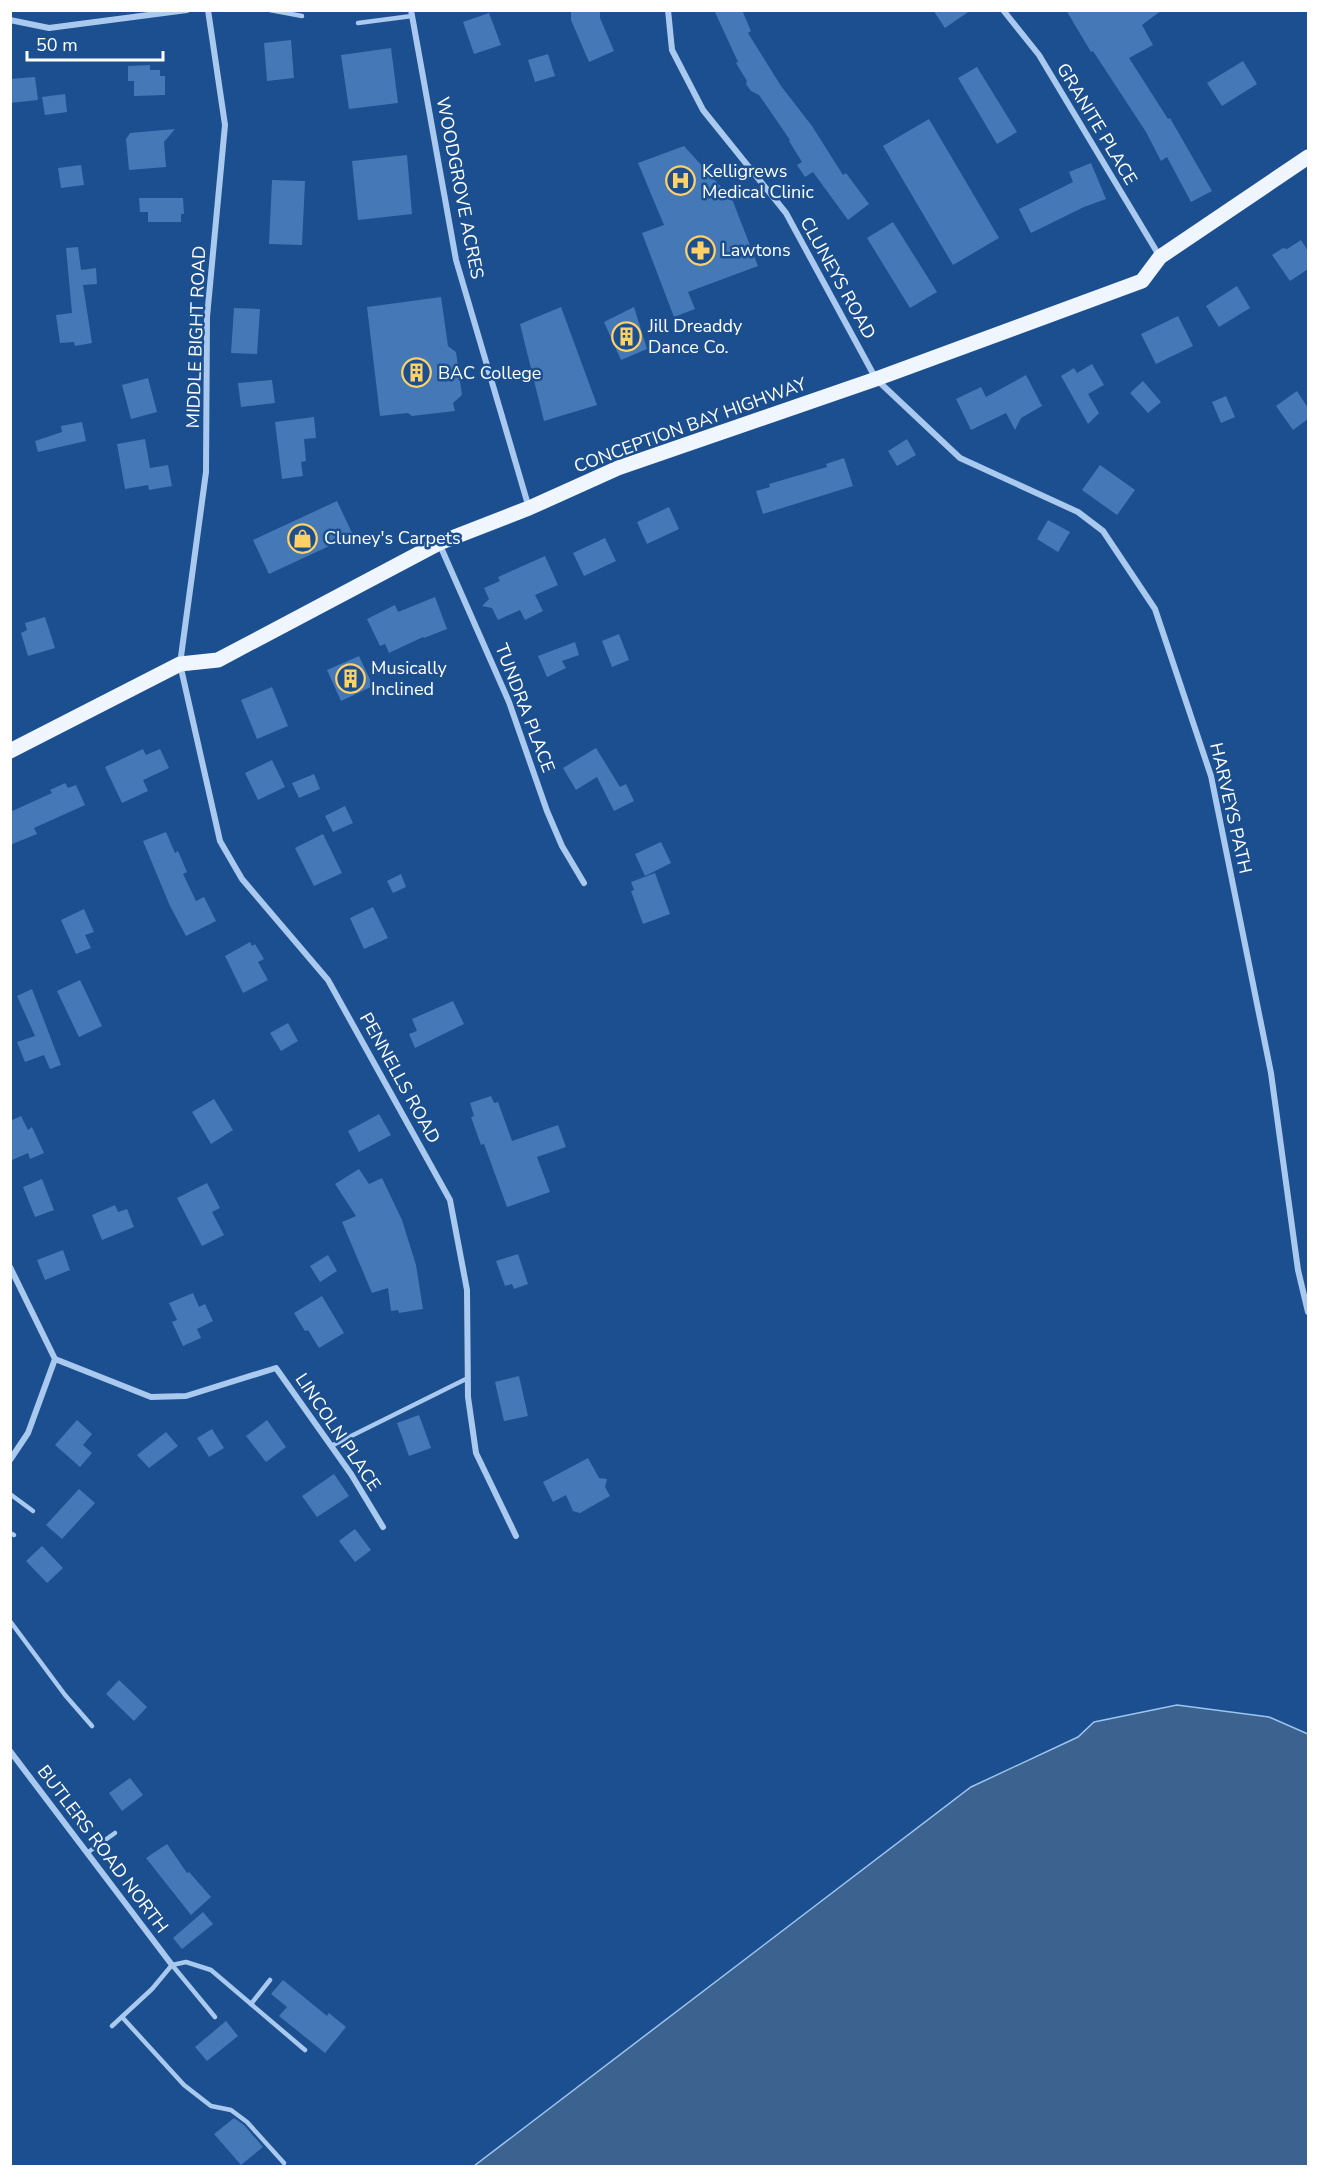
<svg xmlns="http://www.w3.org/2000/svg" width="1319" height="2177" font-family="'Nunito Sans',sans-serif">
  <rect width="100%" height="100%" fill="#1b4f8f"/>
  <polygon fill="#3c6290" stroke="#9cc4f0" stroke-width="1.5" points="1177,1705 1269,1717 1308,1734 1308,2166 474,2166 971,1787 1078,1737 1094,1722"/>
  <g fill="#4478b7">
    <polygon points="571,10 600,10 600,18 614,51 589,62 571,20"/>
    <polygon points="714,10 742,10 751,31 748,33 781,86 812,126 843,175 846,173 869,204 848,220 813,172 805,177 797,165 802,162 789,141 790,140 759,95 751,91 746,84 747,81 736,63 738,62"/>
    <polygon points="933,10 971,10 945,28"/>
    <polygon points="1066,10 1162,10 1142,25 1153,45 1129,58 1168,119 1170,118 1212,191 1191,202 1167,157 1161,161 1146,132 1093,51 1091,52"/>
    <polygon points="489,13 501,45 474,54 463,22"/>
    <polygon points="291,40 294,78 267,81 264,43"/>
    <polygon points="391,48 398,103 349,109 341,55"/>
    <polygon points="548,54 555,76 535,82 528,60"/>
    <polygon points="1243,61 1257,84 1222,106 1207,83"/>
    <polygon points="150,65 150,70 160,70 160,76 165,76 165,95 134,96 134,81 128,81 128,66"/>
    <polygon points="977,67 1017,132 997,144 958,78"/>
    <polygon points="35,77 38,100 10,103 10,79"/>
    <polygon points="65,94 67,112 45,115 42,97"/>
    <polygon points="929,119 999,238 953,265 883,146"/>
    <polygon points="175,129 164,142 166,167 129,170 126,139 130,133"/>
    <polygon points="684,146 732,199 758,266 688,292 695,309 674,317 642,233 664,225 638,163"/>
    <polygon points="407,155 412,214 358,220 352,161"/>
    <polygon points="1091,163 1106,199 1084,207 1031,233 1019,209 1073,182 1069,172"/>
    <polygon points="81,165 84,185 61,188 58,168"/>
    <polygon points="272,180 305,181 302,245 269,244"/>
    <polygon points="139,198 183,198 184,214 181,214 181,222 148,222 148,212 140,212"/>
    <polygon points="893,222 937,292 910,308 867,238"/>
    <polygon points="1301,240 1308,251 1308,269 1290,281 1272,255 1283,248 1287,249"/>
    <polygon points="78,247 81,270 96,268 97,284 83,285 92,343 75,346 74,342 60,343 56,315 72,313 66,248"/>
    <polygon points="1237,286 1250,308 1219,327 1206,306"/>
    <polygon points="441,297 448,346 456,352 462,395 453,403 455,411 412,416 408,413 380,416 367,307"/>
    <polygon points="561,307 597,405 544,421 520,324"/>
    <polygon points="634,307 647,349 621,360 604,322"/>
    <polygon points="234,308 260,309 257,354 231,353"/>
    <polygon points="1178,316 1193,346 1156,364 1141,334"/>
    <polygon points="1092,364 1104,385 1088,394 1099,413 1088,424 1061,376 1074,368 1077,373"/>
    <polygon points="1026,375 1042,406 1021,418 1015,430 1006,413 971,430 956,399 981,387 986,397"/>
    <polygon points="148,378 157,412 131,419 122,385"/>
    <polygon points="272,380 275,403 241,407 238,383"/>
    <polygon points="1143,381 1161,402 1148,413 1130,393"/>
    <polygon points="1297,391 1308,408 1308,419 1293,430 1276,406"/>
    <polygon points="1226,396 1235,417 1221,423 1212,402"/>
    <polygon points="314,417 316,438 304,439 306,461 301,462 303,476 282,479 275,422"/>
    <polygon points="82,422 86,441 38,452 35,441 62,432 61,426"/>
    <polygon points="145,439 150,468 168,465 172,486 149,490 148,485 125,489 117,444"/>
    <polygon points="907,439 916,455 897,466 888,451"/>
    <polygon points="844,458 853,486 763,514 756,491 770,487 769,484 827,467 826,464"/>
    <polygon points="1100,465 1135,490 1117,515 1082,490"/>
    <polygon points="337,501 353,535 269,574 253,540"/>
    <polygon points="669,507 679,529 647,544 637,522"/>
    <polygon points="1048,520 1070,532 1058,552 1037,539"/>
    <polygon points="605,538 616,561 584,576 573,553"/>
    <polygon points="545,556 558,585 535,595 543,611 525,620 520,610 498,620 492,608 482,606 489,599 484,588 500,581 498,577"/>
    <polygon points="435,597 447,629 424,638 423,637 389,653 385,644 380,646 367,619 395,605 398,612"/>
    <polygon points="45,617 55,648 28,656 21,633 27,630 25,623"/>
    <polygon points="619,634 629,660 612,667 602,641"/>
    <polygon points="575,642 579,655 562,661 566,668 547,677 538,656"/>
    <polygon points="359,656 373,686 341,701 327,670"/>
    <polygon points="272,687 288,726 257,739 241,700"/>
    <polygon points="596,748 620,787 626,784 634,801 614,811 597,777 576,790 563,768"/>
    <polygon points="143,749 146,755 160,749 169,768 143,780 148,791 122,803 105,767"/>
    <polygon points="272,760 285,787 258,800 245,773"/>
    <polygon points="314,774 320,789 299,798 292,783"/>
    <polygon points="65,783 68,788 76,785 85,805 34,828 37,834 10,845 10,812 52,793 50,790"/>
    <polygon points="345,806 353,823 333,832 325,816"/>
    <polygon points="166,832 175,853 178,851 187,872 183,874 196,901 204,897 216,921 186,936 170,906 143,841"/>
    <polygon points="323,834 342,873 314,886 295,848"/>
    <polygon points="661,842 671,863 645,876 635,854"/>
    <polygon points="655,873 670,914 643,924 631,891 634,890 631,882"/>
    <polygon points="401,874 406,887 393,893 387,881"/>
    <polygon points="373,907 388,938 364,949 350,918"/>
    <polygon points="84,909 94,932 85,935 91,948 76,954 61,920"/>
    <polygon points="250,942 252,946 255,944 264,959 258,962 268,980 243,993 225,956"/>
    <polygon points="80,980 102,1026 79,1037 57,991"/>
    <polygon points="32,989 61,1065 50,1069 44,1055 25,1062 17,1042 35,1036 17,996"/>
    <polygon points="453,1001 464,1024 415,1048 409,1034 417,1031 412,1019"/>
    <polygon points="288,1023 298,1041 281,1051 270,1033"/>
    <polygon points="491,1096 494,1103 498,1102 512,1141 558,1125 566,1147 537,1157 550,1192 507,1207 484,1144 481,1145 471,1117 474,1116 470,1103"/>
    <polygon points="214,1099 233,1130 211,1144 192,1112"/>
    <polygon points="379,1114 391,1135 359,1152 348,1131"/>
    <polygon points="21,1116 28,1130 32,1127 44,1153 30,1159 28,1153 10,1161 10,1121"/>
    <polygon points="359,1169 369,1184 382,1178 402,1220 416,1265 423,1309 399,1313 398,1310 391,1311 388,1288 372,1293 342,1222 356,1216 335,1184"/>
    <polygon points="42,1179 54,1210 35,1217 23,1187"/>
    <polygon points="207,1183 220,1208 212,1212 224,1235 202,1246 177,1198"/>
    <polygon points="115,1205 118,1212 127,1209 134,1227 102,1240 92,1215"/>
    <polygon points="63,1250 70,1270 45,1280 37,1260"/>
    <polygon points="518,1254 528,1284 514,1289 512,1284 505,1286 496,1261"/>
    <polygon points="328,1255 337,1271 320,1282 310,1266"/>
    <polygon points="193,1293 199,1307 205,1304 213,1321 197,1329 201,1338 183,1346 172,1322 177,1320 169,1303"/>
    <polygon points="322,1296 344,1333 319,1348 308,1330 305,1331 294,1313"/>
    <polygon points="519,1376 528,1416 504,1421 495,1382"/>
    <polygon points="419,1415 431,1448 409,1456 397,1423"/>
    <polygon points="77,1420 92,1434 83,1445 92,1453 80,1467 55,1445"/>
    <polygon points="267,1420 286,1447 266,1462 246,1436"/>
    <polygon points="212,1429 224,1448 209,1457 197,1438"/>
    <polygon points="166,1432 178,1446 149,1468 137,1455"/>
    <polygon points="588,1458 599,1478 607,1479 605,1487 610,1496 580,1513 573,1511 566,1495 553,1502 543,1482"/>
    <polygon points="334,1474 349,1496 317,1517 302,1496"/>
    <polygon points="79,1489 95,1503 62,1539 46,1525"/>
    <polygon points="355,1529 371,1550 355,1562 339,1541"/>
    <polygon points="42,1546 63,1568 47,1583 26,1561"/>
    <polygon points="119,1680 147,1707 134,1721 106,1694"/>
    <polygon points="130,1778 143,1795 122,1811 109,1793"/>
    <polygon points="167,1844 187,1873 189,1872 211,1897 191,1915 146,1858"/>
    <polygon points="203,1912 213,1924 182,1949 173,1938"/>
    <polygon points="283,1980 327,2016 329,2013 346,2027 325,2053 279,2016 287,2007 271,1994"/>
    <polygon points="226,2021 238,2036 207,2061 195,2047"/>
    <polygon points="234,2118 244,2125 263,2147 241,2165 214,2134"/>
  </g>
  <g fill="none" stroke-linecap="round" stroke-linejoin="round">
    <g stroke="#a9c9ee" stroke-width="4.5">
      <polyline points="270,10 302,16"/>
      <polyline points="358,23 412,16"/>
      <polyline points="331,1446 468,1378"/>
      <polyline points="10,1494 33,1511"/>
      <polyline points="10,1533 14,1535"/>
      <polyline points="10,1621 65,1695 92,1726"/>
      <polyline points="87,1853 115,1833"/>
      <polyline points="172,1965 215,2017"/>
      <polyline points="251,2004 270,1980"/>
      <polyline points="122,2017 184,2085 211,2106 231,2110 247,2122 284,2163"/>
      <polyline points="112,2026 152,1989 172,1965 186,1962 211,1970 305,2050"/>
    </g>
    <g stroke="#a9c9ee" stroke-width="6">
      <polyline points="208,10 225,125 207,317 206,472 180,664 220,841 242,879 328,980 450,1200 467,1290 468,1397 476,1453 516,1536"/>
      <polyline points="411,10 456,260 529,508"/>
      <polyline points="668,10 672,50 703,110 786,213 876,379 960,458 1078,512 1103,531 1155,609 1211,776 1271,1073 1298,1270 1308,1312"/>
      <polyline points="1003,10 1039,55 1160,257"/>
      <polyline points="10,20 49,28 187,10"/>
      <polyline points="439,543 509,702 547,811 562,846 584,883"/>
      <polyline points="10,1267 55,1359 28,1433 10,1460"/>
      <polyline points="55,1359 151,1397 186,1396 276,1368 351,1474 383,1527"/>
      <polyline points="10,1751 172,1965"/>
    </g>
    <polyline stroke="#f0f6ff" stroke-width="15" points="10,751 180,664 218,660 439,543 529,508 618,468 876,379 1142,281 1160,257 1308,157"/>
  </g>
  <defs>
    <symbol id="hospital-ring" viewBox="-11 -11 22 22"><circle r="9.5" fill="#1b4f8f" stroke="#ffd166" stroke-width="1.5"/><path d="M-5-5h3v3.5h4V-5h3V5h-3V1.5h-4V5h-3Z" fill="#ffd166"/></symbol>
    <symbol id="pharmacy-ring" viewBox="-11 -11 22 22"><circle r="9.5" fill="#1b4f8f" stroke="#ffd166" stroke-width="1.5"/><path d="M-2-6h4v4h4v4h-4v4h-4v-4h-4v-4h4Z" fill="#ffd166"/></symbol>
    <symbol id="building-ring" viewBox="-11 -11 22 22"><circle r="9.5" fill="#1b4f8f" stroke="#ffd166" stroke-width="1.5"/><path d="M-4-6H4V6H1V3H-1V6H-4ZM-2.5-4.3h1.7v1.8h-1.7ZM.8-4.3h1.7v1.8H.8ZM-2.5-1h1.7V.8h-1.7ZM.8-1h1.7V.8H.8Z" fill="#ffd166"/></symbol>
    <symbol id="shop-ring" viewBox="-11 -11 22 22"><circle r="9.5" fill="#1b4f8f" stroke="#ffd166" stroke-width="1.5"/><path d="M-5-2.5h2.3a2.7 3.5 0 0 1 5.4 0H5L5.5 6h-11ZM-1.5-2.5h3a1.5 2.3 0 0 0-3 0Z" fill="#ffd166"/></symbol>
  </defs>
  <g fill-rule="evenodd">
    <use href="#hospital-ring" x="664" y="164" width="33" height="33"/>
    <use href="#pharmacy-ring" x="684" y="234" width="33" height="33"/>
    <use href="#building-ring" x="610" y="320" width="33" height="33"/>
    <use href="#building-ring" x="400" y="356" width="33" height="33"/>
    <use href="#shop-ring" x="286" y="522" width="33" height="33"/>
    <use href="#building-ring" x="334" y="662" width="33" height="33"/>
  </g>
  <g text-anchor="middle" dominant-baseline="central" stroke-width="5" stroke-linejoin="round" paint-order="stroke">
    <g font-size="18" fill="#fff" stroke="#1b4f8f">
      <text transform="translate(1097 124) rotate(59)">GRANITE PLACE</text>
      <text transform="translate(460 188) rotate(79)">WOODGROVE ACRES</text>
      <text transform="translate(838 278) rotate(61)">CLUNEYS ROAD</text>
      <text transform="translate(196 337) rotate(-88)">MIDDLE BIGHT ROAD</text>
      <text transform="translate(690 425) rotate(-20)">CONCEPTION BAY HIGHWAY</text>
      <text transform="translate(525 708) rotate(69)">TUNDRA PLACE</text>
      <text transform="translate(1231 808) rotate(77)">HARVEYS PATH</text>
      <text transform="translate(400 1078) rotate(61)">PENNELLS ROAD</text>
      <text transform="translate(338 1432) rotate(56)">LINCOLN PLACE</text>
      <text transform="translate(103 1849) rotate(53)">BUTLERS ROAD NORTH</text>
    </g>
    <g font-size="18" fill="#fff" stroke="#1b4f8f" text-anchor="start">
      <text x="702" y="171">Kelligrews<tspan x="702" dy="21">Medical Clinic</tspan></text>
      <text x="721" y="250">Lawtons</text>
      <text x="648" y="326">Jill Dreaddy<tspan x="648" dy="21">Dance Co.</tspan></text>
      <text x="438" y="373">BAC College</text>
      <text x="324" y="538">Cluney's Carpets</text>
      <text x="371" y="668">Musically<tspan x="371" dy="21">Inclined</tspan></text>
    </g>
  </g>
  <rect width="1319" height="2177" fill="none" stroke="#ffffff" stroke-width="24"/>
  <path d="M27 51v9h136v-9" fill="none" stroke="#ffffff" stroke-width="3"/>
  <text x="36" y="51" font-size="18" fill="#ffffff" stroke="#1b4f8f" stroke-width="4.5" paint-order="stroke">50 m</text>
</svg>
